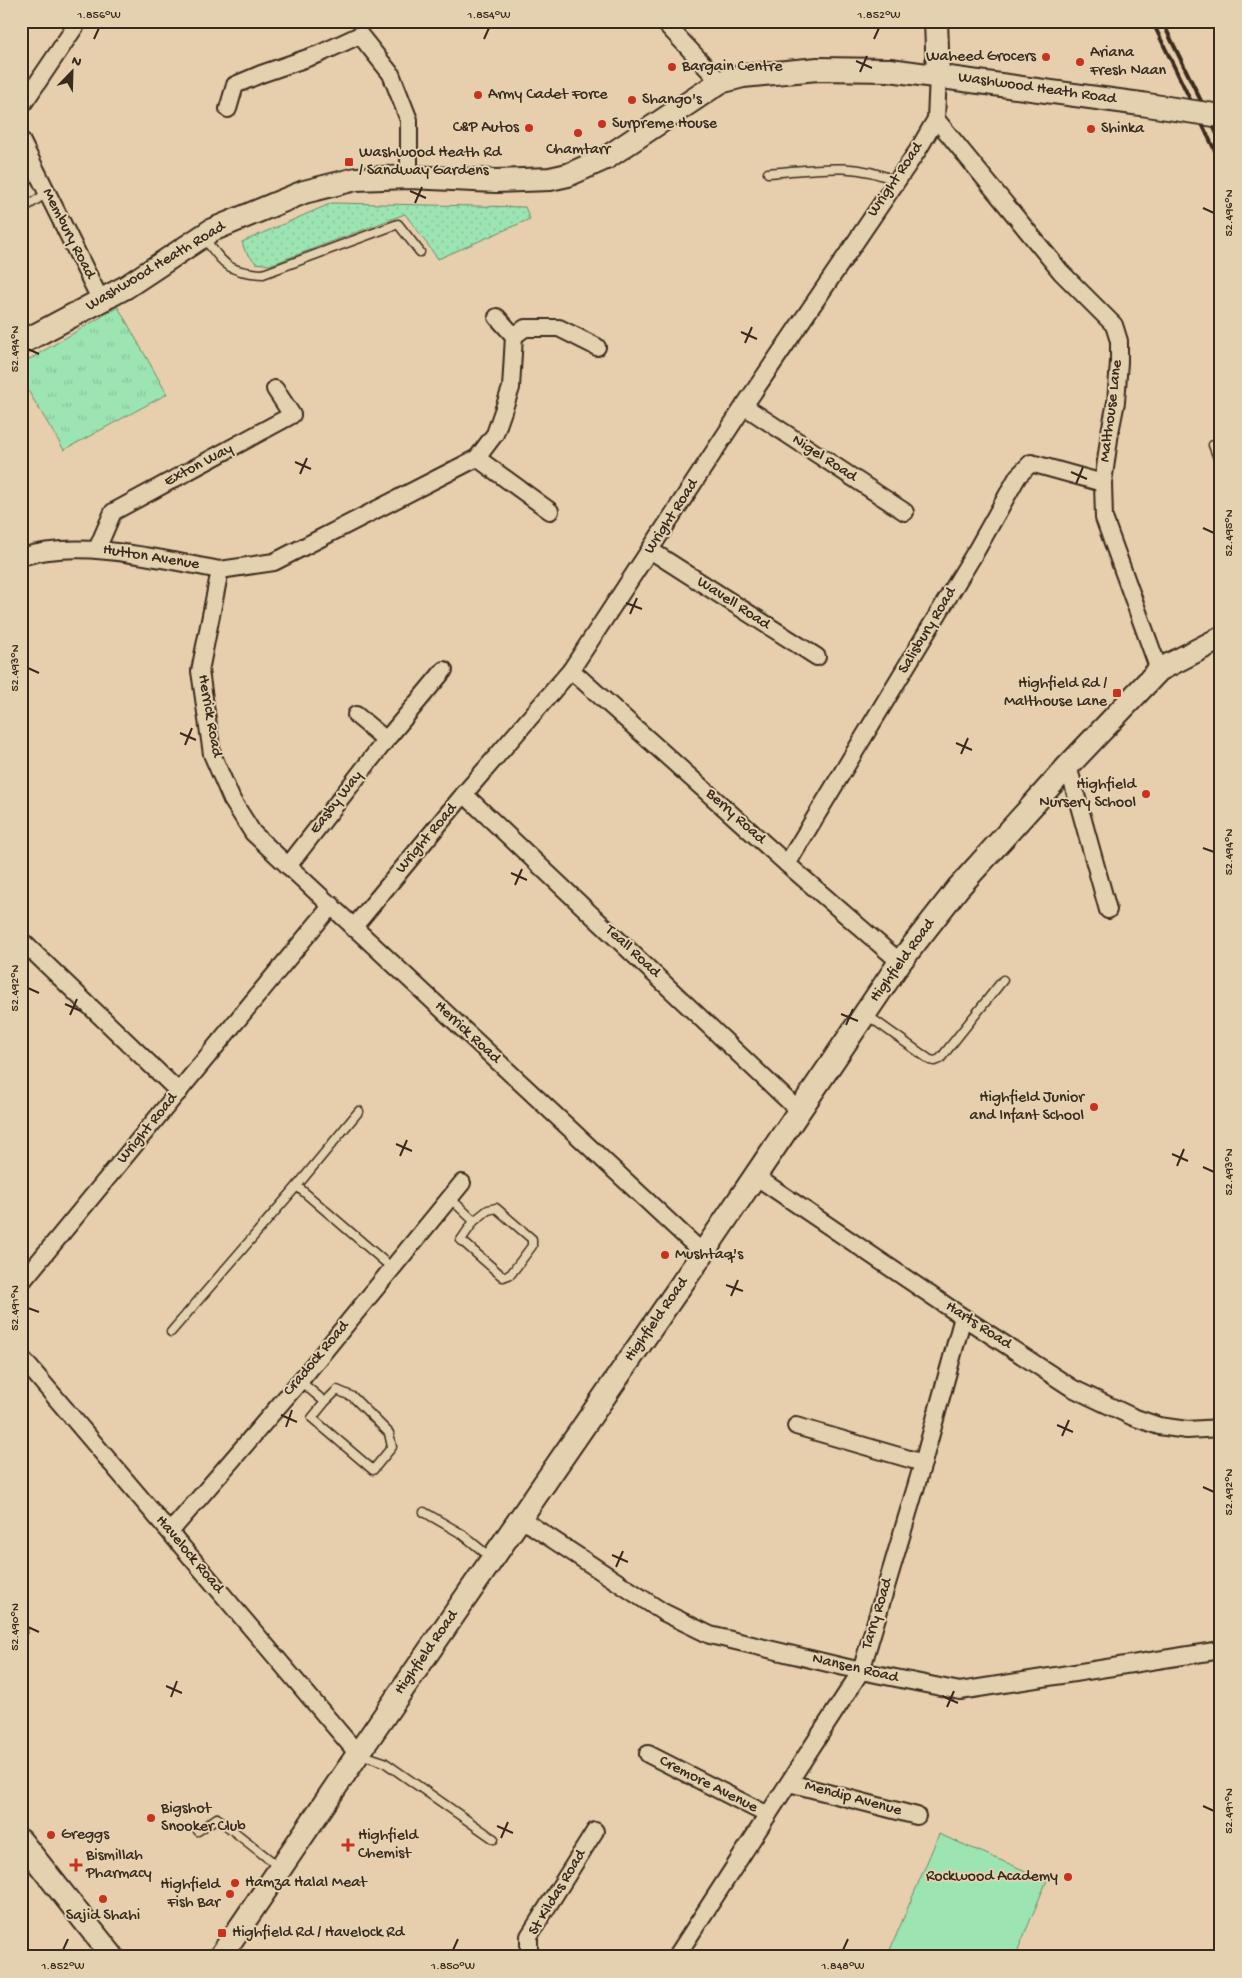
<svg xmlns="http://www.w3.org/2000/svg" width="1242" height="1978" font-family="'Gochi Hand',sans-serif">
  <defs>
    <pattern id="grass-dots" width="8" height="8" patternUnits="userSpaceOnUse" patternTransform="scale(1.25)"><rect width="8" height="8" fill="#9ce4b2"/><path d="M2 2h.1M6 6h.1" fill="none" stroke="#87c499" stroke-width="1.8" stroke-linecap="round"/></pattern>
    <pattern id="park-tufts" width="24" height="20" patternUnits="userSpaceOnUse" patternTransform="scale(1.25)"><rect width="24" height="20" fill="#9ce4b2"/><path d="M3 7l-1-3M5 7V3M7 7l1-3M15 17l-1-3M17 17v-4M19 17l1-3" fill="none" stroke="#87c499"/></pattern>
  </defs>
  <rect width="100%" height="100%" fill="#e7cfad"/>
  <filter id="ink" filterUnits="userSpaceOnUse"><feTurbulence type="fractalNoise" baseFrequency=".02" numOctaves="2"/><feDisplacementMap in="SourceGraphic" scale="10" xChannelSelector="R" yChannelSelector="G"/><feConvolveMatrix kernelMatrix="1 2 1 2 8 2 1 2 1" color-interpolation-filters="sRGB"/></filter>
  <g filter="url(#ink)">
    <polygon fill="url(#grass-dots)" stroke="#6c8768" points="332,203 525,207 530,219 438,259 405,214 270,265 256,263 245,251 242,242"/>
    <polygon fill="url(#park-tufts)" stroke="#6c8768" points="118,307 167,394 64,450 21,379 21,364"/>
    <polygon fill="#9ce4b2" stroke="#6c8768" points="939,1834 1047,1880 1015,1957 887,1957"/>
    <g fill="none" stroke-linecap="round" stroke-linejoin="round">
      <defs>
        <g id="lane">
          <path d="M768,173C812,170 855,161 895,181"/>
          <polyline points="21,210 47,193"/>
          <path d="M204,238C225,265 227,272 263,274L398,224L420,252"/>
          <polyline points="1213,445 1221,466"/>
          <polyline points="867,1015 930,1060 935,1061 940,1059 1003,980"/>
          <polyline points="297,1186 359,1111"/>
          <polyline points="450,1198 474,1221 461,1240 503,1277 511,1274 532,1246 532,1239 496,1208 488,1210 474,1221"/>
          <polyline points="171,1332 297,1186 392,1268"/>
          <polyline points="300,1381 325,1402 337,1390 353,1397 389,1433 392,1447 373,1470 312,1418 325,1402"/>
          <polyline points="424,1512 462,1534 490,1557"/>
          <polyline points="21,1628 23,1630 21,1632"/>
          <polyline points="360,1754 384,1762 494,1839"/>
          <polyline points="198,1831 217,1818 279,1867"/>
        </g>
        <g id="street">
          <polyline points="663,21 720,82"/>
          <polyline points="21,107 79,21"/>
          <polyline points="228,109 235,85 261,74 319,54 360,35 391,74 409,120 409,177"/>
          <polyline points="936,119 1061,272 1114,325 1119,341 1119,362 1116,402 1110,432 1103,483 1104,518 1159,670"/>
          <polyline points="21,140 101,301"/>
          <polyline points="497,317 514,336"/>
          <polyline points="597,347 559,328 525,328 514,336 511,388 495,434 477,458 274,562 220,570 200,671 212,754 232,800 253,833 703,1253"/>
          <polyline points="744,406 905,512"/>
          <polyline points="477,458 550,511"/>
          <polyline points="97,549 113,512 292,415 275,389"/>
          <polyline points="650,550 817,657"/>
          <path d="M21,557C80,538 160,559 220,570"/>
          <polyline points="571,670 787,864 900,962"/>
          <polyline points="356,715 386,740"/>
          <polyline points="1068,766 1108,910"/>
          <polyline points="464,794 799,1111"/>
          <polyline points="787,864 976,551 1018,476 1031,463 1103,483"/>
          <polyline points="288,866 386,740 444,670"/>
          <polyline points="353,928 464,794 571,670 744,406 918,150 936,119 938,75"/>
          <polyline points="21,940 179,1092"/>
          <polyline points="755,1176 963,1317 1072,1388 1133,1417 1159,1426 1187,1430 1221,1428"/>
          <polyline points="21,1283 332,905"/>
          <polyline points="21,1357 358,1754"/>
          <polyline points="796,1426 923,1463"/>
          <polyline points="520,1518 663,1612 710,1635 861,1671 960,1691 1221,1650"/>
          <polyline points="170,1532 300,1381 462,1183"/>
          <polyline points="648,1754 768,1815"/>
          <polyline points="789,1783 917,1816"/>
          <polyline points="529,1957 529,1936 595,1831"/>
          <polyline points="676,1957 861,1671 923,1463 963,1317"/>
        </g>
        <g id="secondary">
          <polyline points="936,21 938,75"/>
          <polyline points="21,343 126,287 212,230 304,192 356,179 409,177 496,181 550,179 568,175 606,158 720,82 743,76 818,69 890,70 1141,104"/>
          <polyline points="21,1841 113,1957"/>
          <polyline points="220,1957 358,1754 703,1253 900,962 958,888 1068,766 1159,670 1221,638"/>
        </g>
      </defs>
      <use href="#lane" stroke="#3b2a1e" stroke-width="11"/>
      <use href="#street" stroke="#3b2a1e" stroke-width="20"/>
      <use href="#secondary" stroke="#3b2a1e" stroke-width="26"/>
      <use href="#lane" stroke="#e3d1af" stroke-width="8"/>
      <use href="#street" stroke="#e3d1af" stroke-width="16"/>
      <use href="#secondary" stroke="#e3d1af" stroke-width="22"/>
      <g stroke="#3b2a1e" stroke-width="4">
        <polyline points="1152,21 1221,163"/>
        <polyline points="1162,21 1221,142"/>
      </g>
      <defs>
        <polyline id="secondary-bridge" points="1141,104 1221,116"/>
      </defs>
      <use href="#secondary-bridge" stroke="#3b2a1e" stroke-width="26" stroke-linecap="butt"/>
      <use href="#secondary-bridge" stroke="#e3d1af" stroke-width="22"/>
    </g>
  </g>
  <path fill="none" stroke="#3b2a1e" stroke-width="2" d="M94,39L99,28M484,39L489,28M874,39L879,28M856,61L872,68M860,72L867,56M410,191L426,198M415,203L422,187M1203,208L1214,213M741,332L757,339M745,343L752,327M28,349L39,354M295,462L311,469M1071,472L1087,479M300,474L307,458M1076,484L1083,467M1203,528L1214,533M626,603L642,609M630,614L637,598M28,668L39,673M180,733L196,740M956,743L972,750M185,745L192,728M961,754L968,738M1203,848L1214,852M511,873L527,880M515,885L522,869M28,988L39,993M65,1004L81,1011M841,1014L858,1021M70,1015L77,999M846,1025L853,1009M396,1144L412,1151M1172,1154L1188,1161M400,1156L407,1140M1177,1166L1184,1149M1203,1167L1214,1172M726,1285L743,1291M731,1296L738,1280M28,1308L39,1312M281,1415L297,1422M1057,1425L1073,1432M286,1427L292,1410M1062,1436L1069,1420M1203,1487L1214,1492M612,1555L628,1562M616,1567L623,1551M28,1627L39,1632M166,1686L182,1693M942,1696L958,1703M171,1697L177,1681M947,1707L954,1691M1203,1806L1214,1811M497,1826L513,1833M501,1838L508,1822M63,1950L68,1939M453,1950L458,1939M843,1950L848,1939"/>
  <g fill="#c8321e" stroke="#e3d1af" stroke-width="2">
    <circle cx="1046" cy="57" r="5"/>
    <circle cx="1080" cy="62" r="5"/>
    <circle cx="672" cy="67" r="5"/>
    <circle cx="478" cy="95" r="5"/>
    <circle cx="632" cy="100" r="5"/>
    <circle cx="602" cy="124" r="5"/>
    <circle cx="529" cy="128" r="5"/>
    <circle cx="1091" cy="129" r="5"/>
    <circle cx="578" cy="133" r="5"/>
    <rect x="344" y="157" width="10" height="10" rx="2.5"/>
    <rect x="1112" y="688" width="10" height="10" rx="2.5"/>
    <circle cx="1146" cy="794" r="5"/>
    <circle cx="1094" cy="1107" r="5"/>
    <circle cx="665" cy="1255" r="5"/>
    <circle cx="151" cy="1818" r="5"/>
    <circle cx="51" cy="1835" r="5"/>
    <path d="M345.5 1837.5h5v5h5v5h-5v5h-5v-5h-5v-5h5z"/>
    <path d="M73.5 1857.5h5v5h5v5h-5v5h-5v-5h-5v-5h5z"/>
    <circle cx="1068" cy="1877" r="5"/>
    <circle cx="235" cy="1883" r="5"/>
    <circle cx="230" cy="1894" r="5"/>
    <circle cx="103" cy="1899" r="5"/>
    <rect x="217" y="1928" width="10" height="10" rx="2.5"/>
  </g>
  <g text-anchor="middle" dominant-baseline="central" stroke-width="4" stroke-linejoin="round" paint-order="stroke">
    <g font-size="16" fill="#3b2a1e" stroke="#e3d1af" text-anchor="start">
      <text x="1090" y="53">Ariana<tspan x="1090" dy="18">Fresh Naan</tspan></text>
      <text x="1036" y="57" text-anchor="end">Waheed Grocers</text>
      <text x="682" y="67">Bargain Centre</text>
      <text x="488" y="95">Army Cadet Force</text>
      <text x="642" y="100">Shango's</text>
      <text x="612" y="124">Surpreme House</text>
      <text x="519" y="128" text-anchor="end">C&amp;P Autos</text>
      <text x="1101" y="129">Shinka</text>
      <text x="578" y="150" text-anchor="middle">Chamtarr</text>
      <text x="359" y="153">Washwood Heath Rd<tspan x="359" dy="18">/ Sandway Gardens</tspan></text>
      <text x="1107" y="684" text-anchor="end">Highfield Rd /<tspan x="1107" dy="18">Malthouse Lane</tspan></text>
      <text x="1136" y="785" text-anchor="end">Highfield<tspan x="1136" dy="18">Nursery School</tspan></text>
      <text x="1084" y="1098" text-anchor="end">Highfield Junior<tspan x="1084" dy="18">and Infant School</tspan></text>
      <text x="675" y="1255">Mushtaq's</text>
      <text x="161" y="1809">Bigshot<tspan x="161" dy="18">Snooker Club</tspan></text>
      <text x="61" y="1835">Greggs</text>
      <text x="358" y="1836">Highfield<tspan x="358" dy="18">Chemist</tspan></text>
      <text x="86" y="1856">Bismillah<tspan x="86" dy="18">Pharmacy</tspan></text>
      <text x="1058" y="1877" text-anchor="end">Rockwood Academy</text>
      <text x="245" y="1883">Hamza Halal Meat</text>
      <text x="220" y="1885" text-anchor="end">Highfield<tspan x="220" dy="18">Fish Bar</tspan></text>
      <text x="103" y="1916" text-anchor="middle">Sajid Shahi</text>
      <text x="232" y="1933">Highfield Rd / Havelock Rd</text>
    </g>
    <g font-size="16" fill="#3b2a1e" stroke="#e3d1af">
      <text transform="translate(1037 89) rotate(8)">Washwood Heath Road</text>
      <text transform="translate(896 180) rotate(-56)">Wright Road</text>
      <text transform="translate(68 234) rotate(63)">Membury Road</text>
      <text transform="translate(156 267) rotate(-31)">Washwood Heath Road</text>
      <text transform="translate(1112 411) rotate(-83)">Malthouse Lane</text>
      <text transform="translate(824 459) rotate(33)">Nigel Road</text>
      <text transform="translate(199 466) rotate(-28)">Exton Way</text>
      <text transform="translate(672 517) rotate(-57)">Wright Road</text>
      <text transform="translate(151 558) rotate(9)">Hutton Avenue</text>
      <text transform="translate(733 604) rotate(33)">Wavell Road</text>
      <text transform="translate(928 631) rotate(-59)">Salisbury Road</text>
      <text transform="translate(209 716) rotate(80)">Herrick Road</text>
      <text transform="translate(337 803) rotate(-52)">Easby Way</text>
      <text transform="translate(735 817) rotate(42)">Berry Road</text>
      <text transform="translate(427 839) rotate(-50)">Wright Road</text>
      <text transform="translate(632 952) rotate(43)">Teall Road</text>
      <text transform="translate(903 961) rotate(-54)">Highfield Road</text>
      <text transform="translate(467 1033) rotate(43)">Herrick Road</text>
      <text transform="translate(148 1129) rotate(-51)">Wright Road</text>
      <text transform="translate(657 1320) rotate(-55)">Highfield Road</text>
      <text transform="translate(978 1326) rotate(33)">Harts Road</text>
      <text transform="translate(317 1359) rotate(-50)">Cradock Road</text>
      <text transform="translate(189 1555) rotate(50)">Havelock Road</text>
      <text transform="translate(878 1614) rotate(-73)">Tarry Road</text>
      <text transform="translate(427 1653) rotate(-55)">Highfield Road</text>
      <text transform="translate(855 1669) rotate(13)">Nansen Road</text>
      <text transform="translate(708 1785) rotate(27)">Cremore Avenue</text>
      <text transform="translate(853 1799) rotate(15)">Mendip Avenue</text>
      <text transform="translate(558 1893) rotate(-59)">St Kildas Road</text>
    </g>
  </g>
  <rect width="1242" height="1978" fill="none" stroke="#e3d1af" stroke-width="55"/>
  <g transform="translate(72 72) rotate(23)" stroke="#e3d1af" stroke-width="4" paint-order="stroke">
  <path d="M0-4L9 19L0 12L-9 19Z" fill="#3b2a1e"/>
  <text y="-8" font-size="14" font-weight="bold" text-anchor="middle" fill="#3b2a1e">N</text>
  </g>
  <rect x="28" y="28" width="1186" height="1922" fill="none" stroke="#3b2a1e" stroke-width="2"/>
  <g font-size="12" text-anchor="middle" fill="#3b2a1e">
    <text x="99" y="18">1.856°W</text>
    <text x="489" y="18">1.854°W</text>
    <text x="879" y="18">1.852°W</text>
    <text transform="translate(1228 213) rotate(-90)" y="4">52.496°N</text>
    <text transform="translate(14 349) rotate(-90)" y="4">52.494°N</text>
    <text transform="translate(1228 533) rotate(-90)" y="4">52.495°N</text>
    <text transform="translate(14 668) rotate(-90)" y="4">52.493°N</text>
    <text transform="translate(1228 852) rotate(-90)" y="4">52.494°N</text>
    <text transform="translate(14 988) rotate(-90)" y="4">52.492°N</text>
    <text transform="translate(1228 1172) rotate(-90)" y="4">52.493°N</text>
    <text transform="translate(14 1308) rotate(-90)" y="4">52.491°N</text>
    <text transform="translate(1228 1492) rotate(-90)" y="4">52.492°N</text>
    <text transform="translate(14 1627) rotate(-90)" y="4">52.490°N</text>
    <text transform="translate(1228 1811) rotate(-90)" y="4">52.491°N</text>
    <text x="63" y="1969">1.852°W</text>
    <text x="453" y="1969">1.850°W</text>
    <text x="843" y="1969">1.848°W</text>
  </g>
</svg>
